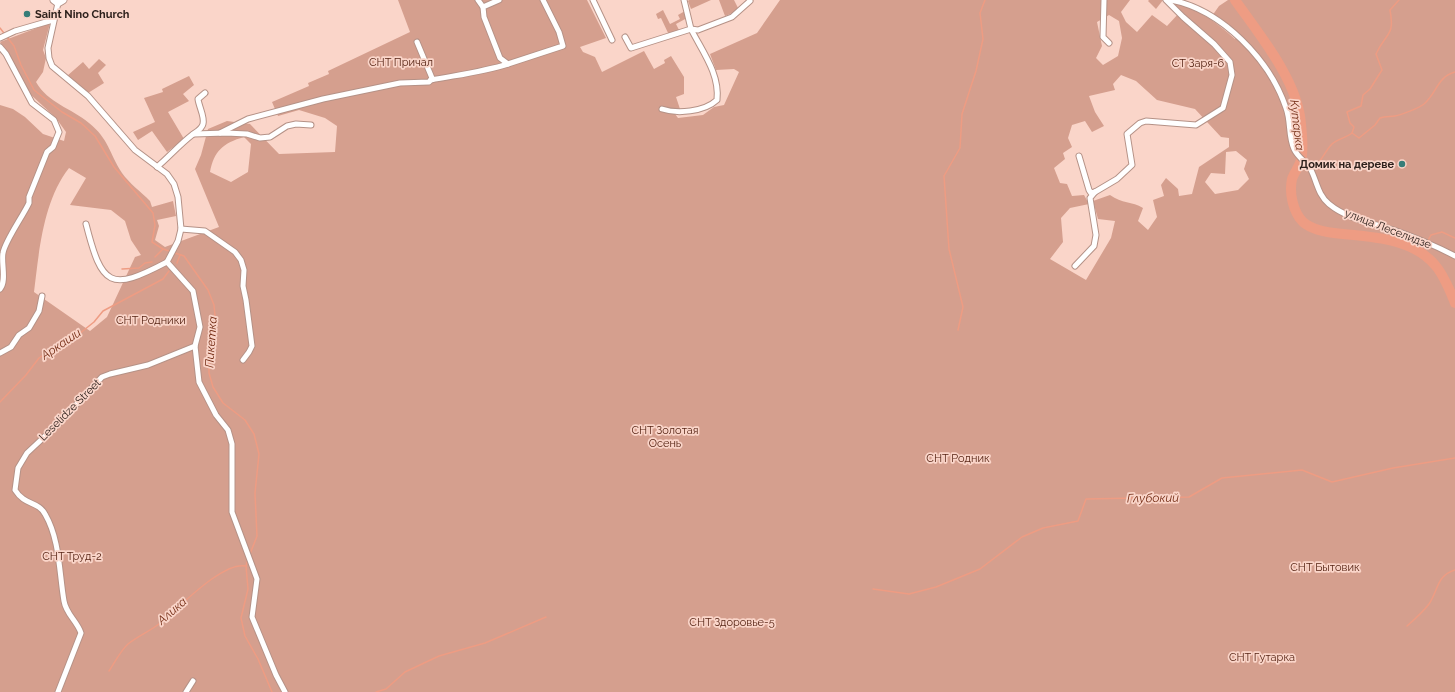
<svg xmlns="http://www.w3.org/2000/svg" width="1455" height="692" font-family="Raleway,sans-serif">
  <rect width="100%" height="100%" fill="#fad5c9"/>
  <g fill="#d59f8e" fill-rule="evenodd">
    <path d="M398,0H587L606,38L580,47L583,52L595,57L602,72L644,51L654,69L665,63L664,60L671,56L684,77V94L676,97L680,109L672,110L678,118L703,115L714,107L724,105L739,72L734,69L716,70L710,54L757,33L780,0H1130L1121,12L1126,22L1137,32L1152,15L1167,26L1180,12L1170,2C1193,5 1218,23 1235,39L1238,35L1212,16L1219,6L1228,0H1455V692H0V105L13,109L25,117L43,134L64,141L66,132L56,118L30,94L7,51L0,42L50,23L43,50L46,58L43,72L36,82C48,103 71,108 89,123C109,139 109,153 122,173C129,183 141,192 150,201L152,207L173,201L176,216L157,220L159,226L155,240L165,247L219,227L195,169L201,155L208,129L227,121L250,124L279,154L335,152L337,126L325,118L299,110L278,116L272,102L309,86L308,83L329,74L328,71L410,32ZM1109,15L1119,21L1122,38L1118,56L1103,65L1096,58L1102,46L1097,22ZM1121,75L1136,81L1157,100L1195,109L1221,137L1229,138V147L1199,167L1192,194L1179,196L1178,189L1166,178L1161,185L1164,196L1153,200L1157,217L1148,230L1138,221L1143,208C1132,201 1122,204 1110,195L1093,201L1098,219L1115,221L1111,238L1086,280L1050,259L1063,242L1061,218L1070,208L1089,204L1084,195L1072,196L1067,184L1060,183L1054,168L1065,159L1063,153L1072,147L1068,138L1072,125L1085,121L1092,132L1104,126L1095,112L1089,96L1115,90L1113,84ZM244,137L251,144L248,172L231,182L210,172C214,151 223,143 244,137ZM1236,151L1247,160L1244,169L1249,179L1238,190L1215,194L1205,182L1211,173L1225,174L1226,152ZM69,168L86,178L70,205L111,210L125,221L131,240L141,255L135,257L107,317L90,331L34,292C39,252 43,201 69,168Z"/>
    <polygon points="689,0 711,0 691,9 688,1"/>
    <polygon points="719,0 734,0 738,8 735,12 725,16"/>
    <polygon points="1149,0 1163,0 1156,9 1148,1"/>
    <polygon points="663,10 670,24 680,19 678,15 685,11 687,18 676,24 680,32 669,35 661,18 658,19 656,14"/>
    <polygon points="99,59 106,65 98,73 104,83 88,93 67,76 83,62 89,69"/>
    <polygon points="189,76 194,85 183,94 189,101 168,112 184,139 167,152 152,131 138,140 133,132 155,122 144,98 163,92 162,89"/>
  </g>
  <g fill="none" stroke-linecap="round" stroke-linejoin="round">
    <g stroke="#ee9c83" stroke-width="1.5">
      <polyline points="0,28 14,46 21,65 34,90 62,112 81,123 95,136 114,167 153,213 155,225 152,242 163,249 184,256 208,290 214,305 215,316 209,356 209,373 213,387 223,403 245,420 254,434 259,454 255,493 257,536 250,554"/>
      <path d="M1352,133L1354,127L1350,123L1347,112L1361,106L1363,95L1370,89L1382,70L1376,54C1386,32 1395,37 1390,10L1399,0"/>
      <polyline points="1298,166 1307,170"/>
      <path d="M1314,167C1322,161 1325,151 1332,144C1337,139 1346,138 1352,133L1359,138L1375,125L1380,118C1386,116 1390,117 1395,116C1401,115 1419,108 1424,104C1437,93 1437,77 1455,72"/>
      <polyline points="1427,242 1431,235 1442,232 1455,238"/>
      <polyline points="1418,250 1424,244"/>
      <polyline points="155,257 163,249"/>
      <polyline points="177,263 180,255"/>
      <polyline points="122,269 139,268 145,263 152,262"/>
      <polyline points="958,330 963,307 949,249 944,176 960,148 962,114 976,71 983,39 980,13 985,0"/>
      <polyline points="0,402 26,375 39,358 55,347 74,338 94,322 103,311 163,279 169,271"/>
      <polyline points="248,559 246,566 248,589 241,618 245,636 258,659 272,692"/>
      <polyline points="873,589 909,594 936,587 980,569 1022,537 1043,528 1078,521 1086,499 1189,497 1222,478 1302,470 1332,482 1393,468 1455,458"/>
      <path d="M1407,626C1415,619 1423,612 1429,604C1439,589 1436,576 1455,570"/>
      <path d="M109,671C115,662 121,650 128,644C138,636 150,631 159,624C178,609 222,561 246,566"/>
      <polyline points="376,692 386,689 405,672 439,656 485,643 546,617"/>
    </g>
    <path stroke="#ee9c83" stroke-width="10" d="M1235,0C1259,34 1298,81 1301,124C1302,136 1304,149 1301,160C1299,167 1294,173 1292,179C1289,193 1293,212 1303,222C1313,231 1331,233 1343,234C1375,237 1413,239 1435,265C1444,275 1450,291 1455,303"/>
    <defs>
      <g id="street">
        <polyline points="478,0 483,7"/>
        <polyline points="499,0 483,7 484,17 500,58 508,64 563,46 559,32 543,0"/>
        <polyline points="593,0 612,40"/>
        <polyline points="1104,0 1103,37 1109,43"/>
        <path d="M1171,0C1222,10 1270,60 1286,108C1291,121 1288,136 1294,149C1298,158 1307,162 1311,170C1317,182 1318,195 1329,204C1347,219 1372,223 1394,230C1414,237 1436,246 1455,256"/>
        <polyline points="691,29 698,30 732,17 750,1"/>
        <polyline points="625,37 631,48 691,29 684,0"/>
        <polyline points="0,38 15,31 53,20"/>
        <path d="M0,47L6,54L32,103L54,120L59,132L53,147L47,152L29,197V203C23,216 5,241 3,253C1,263 7,281 0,289"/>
        <path d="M431,80C457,75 483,72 508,64"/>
        <path d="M662,109C677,114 704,112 717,100C720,74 702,51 691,29"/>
        <polyline points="220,133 248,119 323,99 400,83 429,82 432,78 417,42"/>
        <polyline points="194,134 226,133 247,134 260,138 270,137 287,126 296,124 311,125"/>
        <polyline points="1079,156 1089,190 1091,193 1095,192 1117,179 1132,165 1127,134 1140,123 1146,121 1196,125 1223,108 1232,75 1230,62 1214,44 1183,17 1166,0"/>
        <path d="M157,167C169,157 179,145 192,135C196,132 202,129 203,124C205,117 199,107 198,99L205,93"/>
        <path d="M86,224C102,287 110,292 167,262"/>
        <polyline points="181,229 205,231 235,252 241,260 244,270 243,286 246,300 252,346 249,352 243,360"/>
        <polyline points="1075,266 1094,246 1096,235 1090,198 1095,192"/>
        <polyline points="195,346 199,382 216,415 228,430 232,444 232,512 257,579 252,617 276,675 285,692"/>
        <polyline points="0,353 11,347 19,335 29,328 39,311 42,296"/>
        <path d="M58,692L81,633C77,621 66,614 64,601C59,572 60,540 45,514C38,501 25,506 15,490L18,468L27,453L58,424L102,377L110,374L148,365L195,346L200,327L193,291L167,262L178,241L181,229L178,197L174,184L167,174L135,150L88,96L52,66L49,58L48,48L58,3"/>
        <polyline points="186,692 193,681"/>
      </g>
      <polyline id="secondary" points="54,0 58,3 63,0"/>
    </defs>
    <use href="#street" stroke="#b59287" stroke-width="7"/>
    <use href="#secondary" stroke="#b59287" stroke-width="9"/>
    <use href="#street" stroke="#fff" stroke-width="5"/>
    <use href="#secondary" stroke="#fff" stroke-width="7"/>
  </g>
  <g fill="#367d78" stroke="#fad5c9" stroke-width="1.5">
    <circle cx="27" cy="14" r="4"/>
    <circle cx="1402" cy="164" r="4"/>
  </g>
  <g text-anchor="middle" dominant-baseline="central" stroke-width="3.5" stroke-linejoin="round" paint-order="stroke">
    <g font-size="11" font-weight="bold" fill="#2e211c" stroke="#fad5c9" text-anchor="start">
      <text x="35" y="14">Saint Nino Church</text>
      <text x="1394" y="164" text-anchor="end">Домик на дереве</text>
    </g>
    <g font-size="11" fill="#511e0e" stroke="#fad5c9">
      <text x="401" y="62">СНТ Причал</text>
      <text x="1198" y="63">СТ Заря-6</text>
      <text x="151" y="320">СНТ Родники</text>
      <text x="665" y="430">СНТ Золотая<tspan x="665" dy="13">Осень</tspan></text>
      <text x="958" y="458">СНТ Родник</text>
      <text x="72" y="556">СНТ Труд-2</text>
      <text x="1325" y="567">СНТ Бытовик</text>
      <text x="732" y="622">СНТ Здоровье-5</text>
      <text x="1262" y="657">СНТ Гутарка</text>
    </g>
    <g font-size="11" fill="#2e211c" stroke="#fad5c9">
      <text transform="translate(1388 229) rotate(21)">улица Леселидзе</text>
      <text transform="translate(70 410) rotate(-45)">Leselidze Street</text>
    </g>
    <g font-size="12" font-style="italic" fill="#722a12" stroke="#fad5c9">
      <text transform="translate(1297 125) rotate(83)">Кутарка</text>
      <text transform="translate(211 342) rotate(-86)">Пикетка</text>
      <text transform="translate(61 344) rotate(-34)">Аркаши</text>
      <text transform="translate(1153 498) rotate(-1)">Глубокий</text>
      <text transform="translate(172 611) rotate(-41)">Алика</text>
    </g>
  </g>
</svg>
